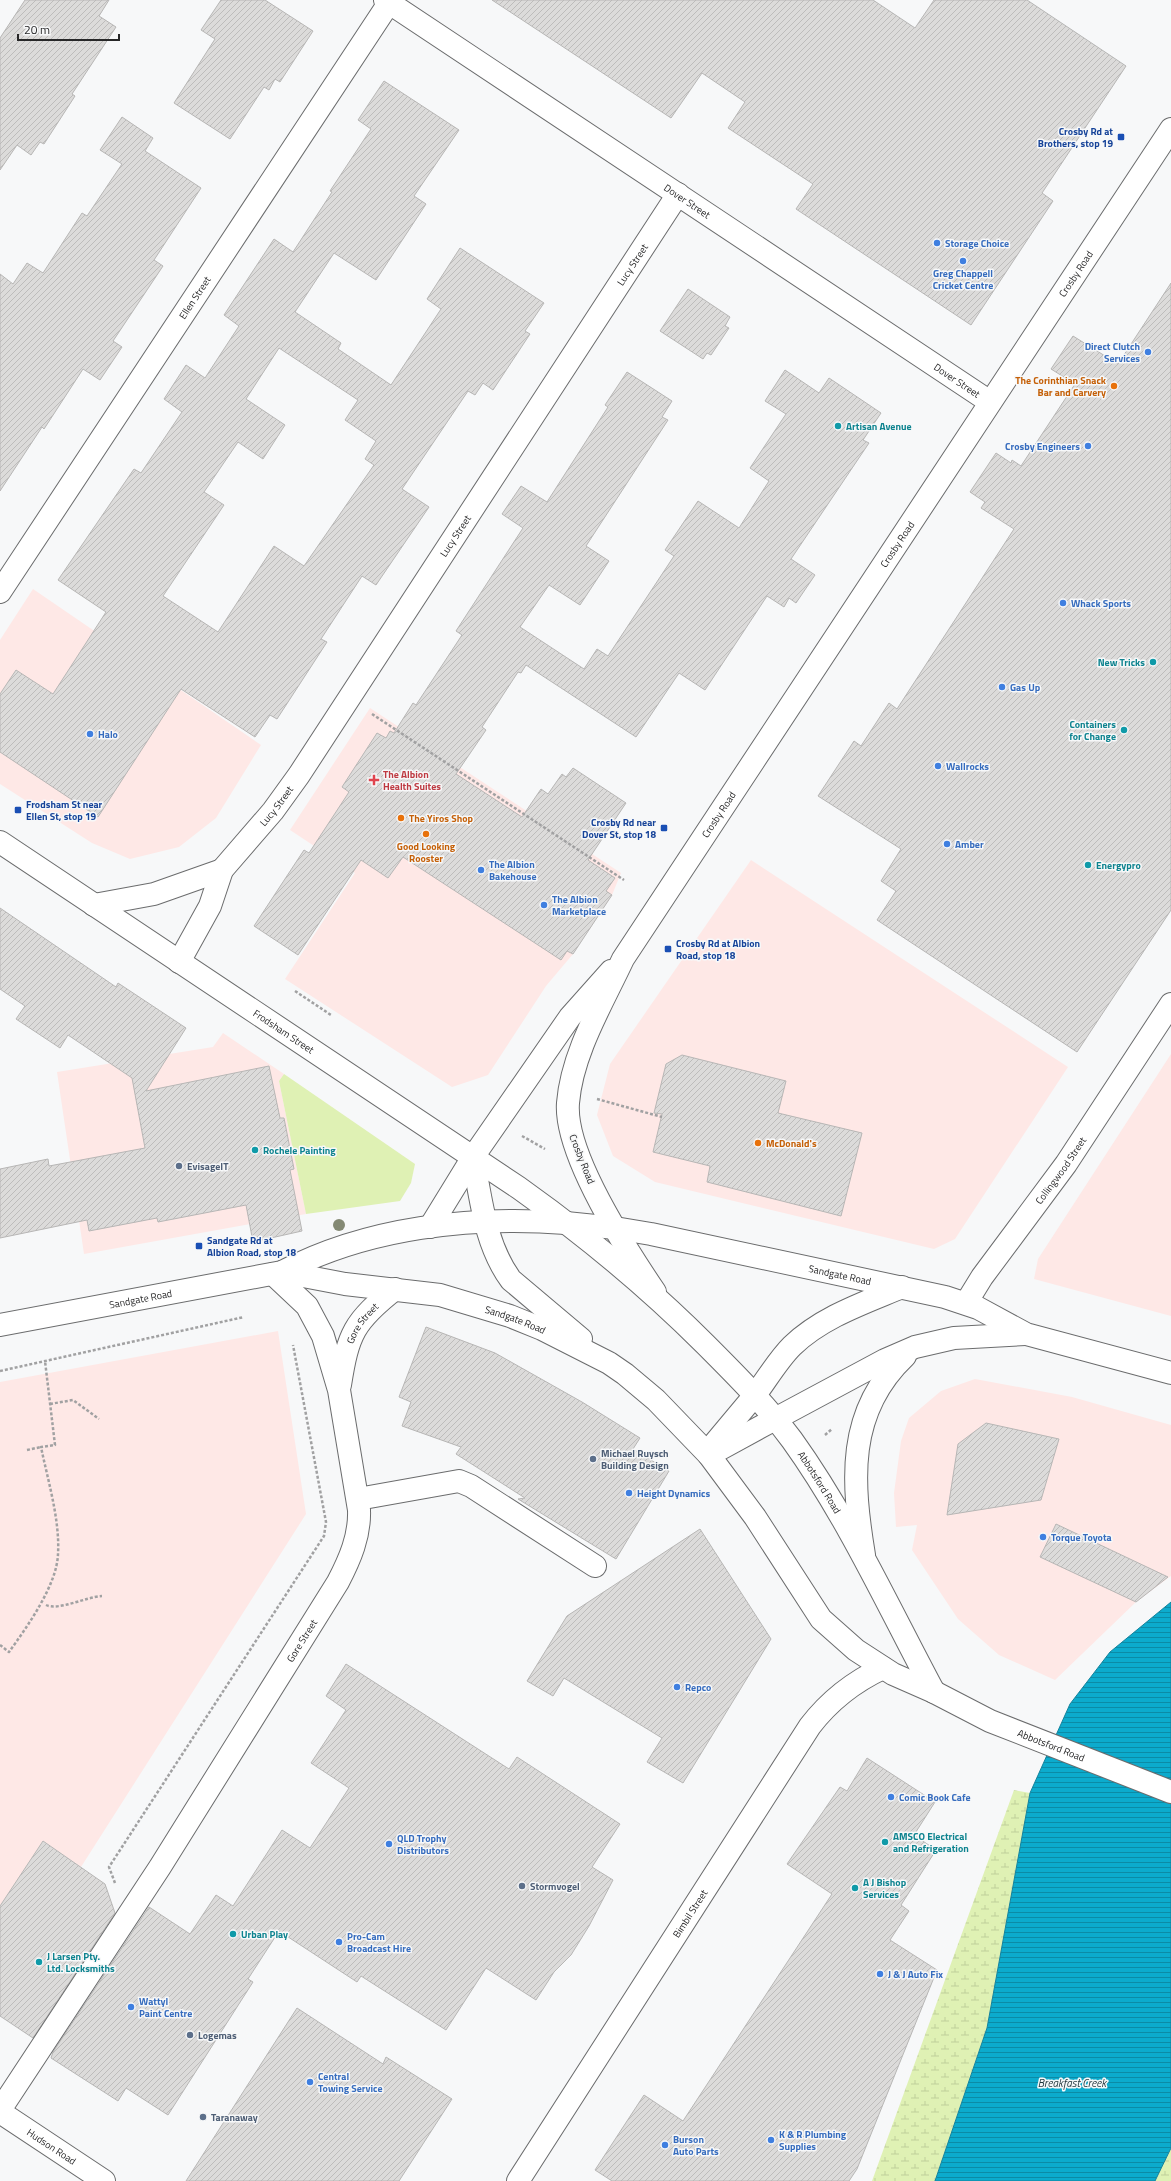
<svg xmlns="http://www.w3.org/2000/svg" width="1171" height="2181" font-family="'Titillium Web',sans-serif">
  <defs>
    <pattern id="wetland-marsh" width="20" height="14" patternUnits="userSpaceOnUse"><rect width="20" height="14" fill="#dff1b4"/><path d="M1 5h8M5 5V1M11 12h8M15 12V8" fill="none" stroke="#bfcf9b"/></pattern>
    <pattern id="water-rules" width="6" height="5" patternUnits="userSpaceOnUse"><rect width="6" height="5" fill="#0cabcd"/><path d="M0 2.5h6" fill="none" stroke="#0c8ba6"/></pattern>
    <pattern id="building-hatch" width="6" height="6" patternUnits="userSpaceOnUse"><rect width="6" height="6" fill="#dcdbda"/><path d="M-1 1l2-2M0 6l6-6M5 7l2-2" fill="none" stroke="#bdbcbb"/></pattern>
  </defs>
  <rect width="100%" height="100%" fill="#f7f8f9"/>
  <g fill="#fee8e6">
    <polygon points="33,589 261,745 216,818 179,847 130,859 92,843 0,784 0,640"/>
    <polygon points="370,708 621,873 612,895 573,954 546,986 488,1075 452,1087 285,979 355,873 290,830"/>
    <polygon points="751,860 1068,1067 955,1239 934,1249 655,1182 613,1156 597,1115 610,1064"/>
    <polygon points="223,1033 284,1074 279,1081 306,1214 84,1254 57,1072 213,1047"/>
    <polygon points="1171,1054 1171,1316 1034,1279 1038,1259"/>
    <polygon points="278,1331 306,1514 81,1867 43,1841 0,1906 0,1382"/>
    <polygon points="975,1379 1072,1397 1171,1425 1171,1576 1136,1602 1055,1680 999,1655 958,1619 912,1550 917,1525 896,1527 894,1493 901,1441 909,1418 941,1391"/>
  </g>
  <polygon fill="#dff1b4" points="284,1074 415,1164 411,1183 400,1201 306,1214 279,1081"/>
  <g fill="url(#wetland-marsh)">
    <polygon points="1014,1790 1030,1793 987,2028 935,2181 872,2181"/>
    <polygon points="1171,2148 1171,2181 1155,2181"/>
  </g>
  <polygon fill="url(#water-rules)" stroke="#14839c" points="1171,1602 1171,2148 1155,2181 935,2181 987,2028 1030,1793 1070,1704 1110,1652"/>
  <g fill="url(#building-hatch)" stroke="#b7b6b5" fill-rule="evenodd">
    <polygon points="25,0 109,0 99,16 116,27 72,94 75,96 44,144 40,142 31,155 17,145 0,170 0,38"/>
    <polygon points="221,0 265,0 313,31 280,82 275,79 269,90 264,87 230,139 174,103 215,39 201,30"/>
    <polygon points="492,0 873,0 915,28 934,0 1027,0 1126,66 1042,193 1053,201 971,325 796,209 813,184 728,128 745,102 702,73 671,118"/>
    <path d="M384,81L459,130L414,196L426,204L376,280L334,253L295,312L341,343L338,349L391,385L441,309L427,299L460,248L544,303L525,331L530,334L493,390L483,383L475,395L468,391L402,489L429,507L376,585L362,576L321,639L327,642L277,719L270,715L255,737L181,689L98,817L0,752V694L16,670L53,694L106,612L58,580L134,469L141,473L182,412L164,399L186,365L205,378L239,326L224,315L274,239L293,252L332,192L330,191L371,129L358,120ZM279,348L358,400L345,420L376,441L365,459L374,465L304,566L274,546L218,632L163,596L224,505L204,492L238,442L263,459L285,425L246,399Z"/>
    <polygon points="122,117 153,138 145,151 201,188 154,260 163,266 113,341 122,347 100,380 83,369 44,429 42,427 0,491 0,274 13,284 27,263 43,273 82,213 87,216 122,164 100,150"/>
    <polygon points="1171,283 1171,910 1077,1052 877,920 896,891 881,881 901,849 818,796 854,741 861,746 889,703 897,709 1014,529 981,508 985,502 970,492 996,453 1011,463 1012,460 1021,466 1075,384 1051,369 1073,336 1118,364"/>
    <polygon points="688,289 730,317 725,326 729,328 711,355 707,353 703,359 660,331"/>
    <polygon points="785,370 819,393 829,378 881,413 863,440 869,443 791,559 815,575 796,603 789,598 784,607 767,596 705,690 679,673 636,737 526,665 521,673 518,672 482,727 486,730 456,774 522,817 541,789 548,794 562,774 566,777 573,768 626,803 588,860 615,878 606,891 612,895 573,954 567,951 561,960 403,857 388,878 361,860 298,955 254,926 304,850 309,853 349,792 342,787 377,733 386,738 390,731 394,733 413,703 416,705 462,635 456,631 523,528 502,514 521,486 547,502 608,407 605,405 627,372 672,401 662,417 668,420 586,546 609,561 580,605 549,585 520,627 584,669 597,649 608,656 674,556 665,550 698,501 739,528 769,481 750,468 786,414 765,401"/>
    <polygon points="0,908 116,987 118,983 186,1028 146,1091 269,1066 280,1118 284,1118 294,1169 290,1170 302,1231 253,1242 246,1205 158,1222 157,1218 89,1231 87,1220 0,1238 0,1169 48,1159 49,1166 145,1148 132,1078 68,1035 60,1048 16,1019 25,1006 0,989"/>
    <polygon points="682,1055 786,1081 778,1113 862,1133 841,1216 707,1182 710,1166 653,1152 662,1114 654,1113 666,1064"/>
    <polygon points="426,1327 495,1353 582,1402 640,1438 633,1449 669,1471 616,1559 518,1499 525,1498 456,1454 461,1447 402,1426 411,1402 399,1397"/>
    <polygon points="986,1423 1059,1439 1041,1500 947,1515 958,1444"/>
    <polygon points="1056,1524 1168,1577 1136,1602 1040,1557"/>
    <polygon points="700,1529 771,1639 683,1783 647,1762 662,1738 564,1678 553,1696 527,1681 567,1616"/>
    <polygon points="346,1664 509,1769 517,1757 620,1824 592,1867 613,1880 589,1926 571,1955 554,1972 536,2000 486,1968 446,2030 361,1976 357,1982 279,1931 248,1979 253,1982 168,2115 126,2088 118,2101 51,2058 53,2052 149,1907 190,1934 216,1895 233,1906 282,1830 310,1848 349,1788 311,1763 346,1710 326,1696"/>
    <polygon points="867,1758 935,1802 914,1835 936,1850 901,1905 909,1911 890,1940 937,1970 857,2169 849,2181 612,2181 595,2170 644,2095 683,2121 832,1894 787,1864 840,1787 847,1791"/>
    <polygon points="43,1841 105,1884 115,1913 33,2038 0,2016 0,1906"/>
    <polygon points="297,2008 383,2064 386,2057 452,2099 399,2181 186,2181"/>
  </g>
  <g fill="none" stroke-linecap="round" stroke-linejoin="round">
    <defs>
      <g id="minor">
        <path id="s1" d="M385,0L990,402"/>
        <path id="s2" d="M0,592L389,3"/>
        <polyline points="94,905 154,894 222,870"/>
        <path id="s3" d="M179,962L210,906L222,870L273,811L299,775L678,194"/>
        <polyline points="473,1157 570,1017 611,971"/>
        <path id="s4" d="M655,1292C626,1249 564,1154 568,1103C572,1053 602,1004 623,959L1171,129"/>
        <path id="s5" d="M966,1303L982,1277L1066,1164L1171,1004"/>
        <path id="s6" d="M340,1385C348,1334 354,1321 395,1289"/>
        <polyline points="358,1499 459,1481 471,1486 595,1566"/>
        <path id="s7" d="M0,2110L160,1867L338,1582C350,1559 360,1536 359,1510L339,1390L323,1336L307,1306L273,1274"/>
        <path id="s8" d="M518,2181L810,1726C830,1700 853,1682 883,1668"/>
      </g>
      <g id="major">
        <path id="s9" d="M566,1223L615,1228L651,1234L945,1297L978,1308L1026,1334L1171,1373"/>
        <path d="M755,1395C767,1379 778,1360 792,1346C822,1317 864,1303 902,1287"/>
        <polyline points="775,1419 885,1360 915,1347 954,1338 1025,1334"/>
        <path d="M864,1555C852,1482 846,1412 905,1356"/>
        <path id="s10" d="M0,2112L104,2181"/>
      </g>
      <g id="highway">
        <path id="s11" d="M0,842L519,1188C585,1235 648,1287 705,1344C736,1375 766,1405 792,1440C848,1518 889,1608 934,1692"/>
        <path d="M473,1157C481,1199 485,1245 511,1280L581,1339"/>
        <polyline points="430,1227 473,1157"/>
        <path id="s12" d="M282,1272L345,1284L440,1295L510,1316L542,1329L609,1363L625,1374L656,1400L709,1455L755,1517L821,1619L856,1650L893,1674L934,1692L990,1721L1171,1792"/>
        <path id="s13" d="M0,1325L282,1272C368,1227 471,1216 566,1223"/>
        <polyline points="709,1450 755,1395"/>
        <polyline points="709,1455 775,1419"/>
      </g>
    </defs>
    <use href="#minor" stroke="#6b6c6d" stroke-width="24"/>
    <use href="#major" stroke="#6b6c6d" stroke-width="24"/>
    <use href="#highway" stroke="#6b6c6d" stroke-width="24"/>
    <g stroke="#a1a1a2" stroke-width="2.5" stroke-dasharray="3 2" stroke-linecap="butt">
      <polyline points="372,714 624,880"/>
      <polyline points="295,991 331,1015"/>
      <polyline points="597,1099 662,1117"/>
      <polyline points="522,1136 545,1149"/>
      <polyline points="0,1371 244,1317"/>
      <polyline points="50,1404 73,1400 99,1419"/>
      <polyline points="825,1435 832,1429"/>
      <polyline points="27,1450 41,1447"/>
      <path d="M46,1605C58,1611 86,1597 102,1596"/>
      <path d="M0,1645L9,1652C27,1627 57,1585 58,1554C60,1520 48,1481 41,1447L55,1445L45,1361"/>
      <polyline points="115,1883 109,1867 324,1536 326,1522 293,1345"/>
    </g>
    <use href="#minor" stroke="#fff" stroke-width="22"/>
    <use href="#major" stroke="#fff" stroke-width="22"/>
    <use href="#highway" stroke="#fff" stroke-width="22"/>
  </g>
  <circle fill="#848974" cx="339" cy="1225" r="6"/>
  <g fill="#1a4fb4" stroke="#f7f8f9" stroke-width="1.5">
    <rect x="1117" y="133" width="8" height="8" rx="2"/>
    <rect x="14" y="806" width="8" height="8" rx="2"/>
    <rect x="660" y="824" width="8" height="8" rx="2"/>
    <rect x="664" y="945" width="8" height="8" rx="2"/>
    <rect x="195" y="1242" width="8" height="8" rx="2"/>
  </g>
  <g fill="#3f7fe0" stroke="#f7f8f9" stroke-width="1.5">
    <circle cx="937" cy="243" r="4"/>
    <circle cx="963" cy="261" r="4"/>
    <circle cx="1148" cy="352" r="4"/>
    <circle cx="1088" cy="446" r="4"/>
    <circle cx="1063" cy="603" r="4"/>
    <circle cx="1002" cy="687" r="4"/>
    <circle cx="90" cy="734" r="4"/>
    <circle cx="938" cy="766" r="4"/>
    <circle cx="947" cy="844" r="4"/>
    <circle cx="481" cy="870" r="4"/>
    <circle cx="544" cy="905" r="4"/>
    <circle cx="629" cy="1493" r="4"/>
    <circle cx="1043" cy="1537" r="4"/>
    <circle cx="677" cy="1687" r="4"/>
    <circle cx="891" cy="1797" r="4"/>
    <circle cx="389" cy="1844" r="4"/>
    <circle cx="339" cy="1942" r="4"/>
    <circle cx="880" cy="1974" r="4"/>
    <circle cx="131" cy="2007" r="4"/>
    <circle cx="310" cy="2082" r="4"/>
    <circle cx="771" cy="2140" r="4"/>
    <circle cx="665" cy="2145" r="4"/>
  </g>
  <g fill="#e8710a" stroke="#f7f8f9" stroke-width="1.5">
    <circle cx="1114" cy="386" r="4"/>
    <circle cx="401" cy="818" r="4"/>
    <circle cx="426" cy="834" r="4"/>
    <circle cx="758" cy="1143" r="4"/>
  </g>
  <g fill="#0f9aa8" stroke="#f7f8f9" stroke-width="1.5">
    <circle cx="838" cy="426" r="4"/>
    <circle cx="1153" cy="662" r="4"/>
    <circle cx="1124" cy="730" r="4"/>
    <circle cx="1088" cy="865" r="4"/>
    <circle cx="255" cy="1150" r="4"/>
    <circle cx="885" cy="1842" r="4"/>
    <circle cx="855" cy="1888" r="4"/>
    <circle cx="233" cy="1934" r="4"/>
    <circle cx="39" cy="1962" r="4"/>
  </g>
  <path fill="#e0444e" stroke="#f7f8f9" stroke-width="1.5" d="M372 774h4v4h4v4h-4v4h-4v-4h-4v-4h4z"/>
  <g fill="#5c6f8a" stroke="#f7f8f9" stroke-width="1.5">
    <circle cx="179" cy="1166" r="4"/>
    <circle cx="593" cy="1459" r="4"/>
    <circle cx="522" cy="1886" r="4"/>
    <circle cx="190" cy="2035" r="4"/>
    <circle cx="203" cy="2117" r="4"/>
  </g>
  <g text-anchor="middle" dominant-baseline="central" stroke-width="3" stroke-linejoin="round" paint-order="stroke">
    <g font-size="10" font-weight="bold" fill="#164399" stroke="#f7f8f9" text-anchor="start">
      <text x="1113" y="131" text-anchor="end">Crosby Rd at<tspan x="1113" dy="12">Brothers, stop 19</tspan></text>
      <text x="26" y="804">Frodsham St near<tspan x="26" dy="12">Ellen St, stop 19</tspan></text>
      <text x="656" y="822" text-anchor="end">Crosby Rd near<tspan x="656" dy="12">Dover St, stop 18</tspan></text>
      <text x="676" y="943">Crosby Rd at Albion<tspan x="676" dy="12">Road, stop 18</tspan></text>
      <text x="207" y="1240">Sandgate Rd at<tspan x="207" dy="12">Albion Road, stop 18</tspan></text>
    </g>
    <g font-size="10" fill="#272728" stroke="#f7f8f9">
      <text stroke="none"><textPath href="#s1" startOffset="363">Dover Street</textPath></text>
      <text stroke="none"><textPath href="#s3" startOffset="834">Lucy Street</textPath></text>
      <text stroke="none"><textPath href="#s4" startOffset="1187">Crosby Road</textPath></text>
      <text stroke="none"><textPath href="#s2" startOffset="353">Ellen Street</textPath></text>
      <text stroke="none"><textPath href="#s1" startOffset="687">Dover Street</textPath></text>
      <text stroke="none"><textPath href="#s3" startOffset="510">Lucy Street</textPath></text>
      <text stroke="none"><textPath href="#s4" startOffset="863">Crosby Road</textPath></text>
      <text stroke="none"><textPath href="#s3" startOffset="186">Lucy Street</textPath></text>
      <text stroke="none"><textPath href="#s4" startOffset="539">Crosby Road</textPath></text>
      <text stroke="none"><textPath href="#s11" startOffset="341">Frodsham Street</textPath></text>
      <text transform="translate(582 1159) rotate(68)">Crosby Road</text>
      <text stroke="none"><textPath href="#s5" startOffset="163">Collingwood Street</textPath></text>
      <text stroke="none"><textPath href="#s9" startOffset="279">Sandgate Road</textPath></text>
      <text stroke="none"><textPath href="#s13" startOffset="143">Sandgate Road</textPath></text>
      <text stroke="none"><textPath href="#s12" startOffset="239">Sandgate Road</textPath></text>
      <text stroke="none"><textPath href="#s6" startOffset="67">Gore Street</textPath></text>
      <text stroke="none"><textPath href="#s11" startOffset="1047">Abbotsford Road</textPath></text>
      <text stroke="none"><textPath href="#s7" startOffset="558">Gore Street</textPath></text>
      <text stroke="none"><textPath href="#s12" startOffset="942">Abbotsford Road</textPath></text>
      <text stroke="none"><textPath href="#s8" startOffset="318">Bimbil Street</textPath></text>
      <text stroke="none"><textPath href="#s10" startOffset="62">Hudson Road</textPath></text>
    </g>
    <g font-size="10" font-weight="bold" fill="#366cbe" stroke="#f7f8f9" text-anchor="start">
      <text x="945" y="243">Storage Choice</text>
      <text x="963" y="273" text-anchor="middle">Greg Chappell<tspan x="963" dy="12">Cricket Centre</tspan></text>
      <text x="1140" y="346" text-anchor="end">Direct Clutch<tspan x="1140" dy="12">Services</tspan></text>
      <text x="1080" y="446" text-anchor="end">Crosby Engineers</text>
      <text x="1071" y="603">Whack Sports</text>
      <text x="1010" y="687">Gas Up</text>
      <text x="98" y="734">Halo</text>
      <text x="946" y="766">Wallrocks</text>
      <text x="955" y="844">Amber</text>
      <text x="489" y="864">The Albion<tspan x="489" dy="12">Bakehouse</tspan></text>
      <text x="552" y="899">The Albion<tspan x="552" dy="12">Marketplace</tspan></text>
      <text x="637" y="1493">Height Dynamics</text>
      <text x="1051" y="1537">Torque Toyota</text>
      <text x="685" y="1687">Repco</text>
      <text x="899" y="1797">Comic Book Cafe</text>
      <text x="397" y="1838">QLD Trophy<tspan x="397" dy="12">Distributors</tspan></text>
      <text x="347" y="1936">Pro-Cam<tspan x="347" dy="12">Broadcast Hire</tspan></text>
      <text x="888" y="1974">J &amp; J Auto Fix</text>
      <text x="139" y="2001">Wattyl<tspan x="139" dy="12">Paint Centre</tspan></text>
      <text x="318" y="2076">Central<tspan x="318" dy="12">Towing Service</tspan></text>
      <text x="779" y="2134">K &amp; R Plumbing<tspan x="779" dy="12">Supplies</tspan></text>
      <text x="673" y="2139">Burson<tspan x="673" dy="12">Auto Parts</tspan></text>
    </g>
    <g font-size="10" font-weight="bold" fill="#c56008" stroke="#f7f8f9" text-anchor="start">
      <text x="1106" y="380" text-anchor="end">The Corinthian Snack<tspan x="1106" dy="12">Bar and Carvery</tspan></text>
      <text x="409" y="818">The Yiros Shop</text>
      <text x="426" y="846" text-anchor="middle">Good Looking<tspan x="426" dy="12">Rooster</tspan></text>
      <text x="766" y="1143">McDonald's</text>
    </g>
    <g font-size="10" font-weight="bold" fill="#0d838f" stroke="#f7f8f9" text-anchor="start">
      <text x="846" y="426">Artisan Avenue</text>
      <text x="1145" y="662" text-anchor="end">New Tricks</text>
      <text x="1116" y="724" text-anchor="end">Containers<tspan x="1116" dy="12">for Change</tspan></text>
      <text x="1096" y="865">Energypro</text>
      <text x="263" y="1150">Rochele Painting</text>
      <text x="893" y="1836">AMSCO Electrical<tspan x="893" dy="12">and Refrigeration</tspan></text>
      <text x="863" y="1882">A J Bishop<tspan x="863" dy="12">Services</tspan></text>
      <text x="241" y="1934">Urban Play</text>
      <text x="47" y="1956">J Larsen Pty.<tspan x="47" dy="12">Ltd. Locksmiths</tspan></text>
    </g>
    <g font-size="10" font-weight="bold" fill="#be3a42" stroke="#f7f8f9" text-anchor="start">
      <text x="383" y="774">The Albion<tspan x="383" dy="12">Health Suites</tspan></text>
    </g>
    <g font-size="10" font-weight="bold" fill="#4e5e75" stroke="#f7f8f9" text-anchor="start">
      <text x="187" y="1166">EvisageIT</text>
      <text x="601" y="1453">Michael Ruysch<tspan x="601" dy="12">Building Design</tspan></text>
      <text x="530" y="1886">Stormvogel</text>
      <text x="198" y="2035">Logemas</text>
      <text x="211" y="2117">Taranaway</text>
    </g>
    <g font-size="11" font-style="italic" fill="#1f353b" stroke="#f7f8f9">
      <text x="1072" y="2083">Breakfast Creek</text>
    </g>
  </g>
  <path d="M18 34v6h101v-6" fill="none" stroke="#272728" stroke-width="2"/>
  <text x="24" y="34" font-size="12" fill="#272728" stroke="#f7f8f9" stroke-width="3" paint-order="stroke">20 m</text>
</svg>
